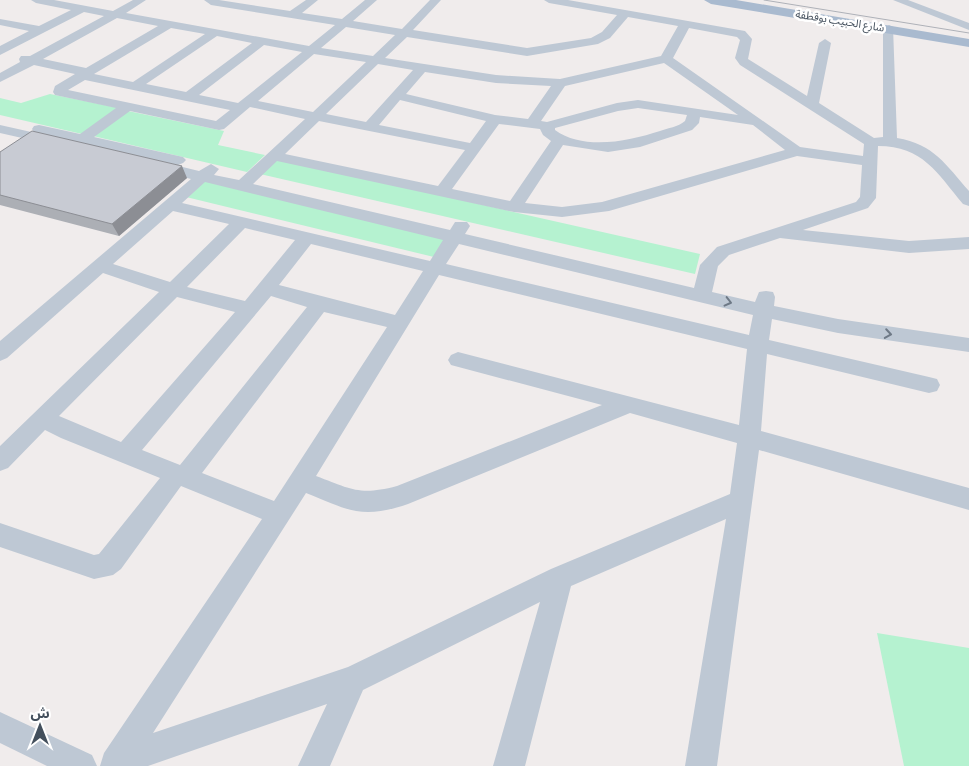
<svg xmlns="http://www.w3.org/2000/svg" width="969" height="766" font-family="'Source Sans 3','Noto Sans Arabic',sans-serif">
  <rect width="100%" height="100%" fill="#f0ecec"/>
  <g fill="#b5f2d0">
    <polygon points="50,94 119,108 82,134 0,115 0,98 21,103"/>
    <polygon points="128,111 224,131 218,145 265,155 247,172 93,136"/>
    <polygon points="275,158 700,254 695,274 260,174"/>
    <polygon points="204,181 447,237 434,257 186,197"/>
    <polygon points="877,633 969,648 969,766 904,766"/>
  </g>
  <g fill="none" stroke-linecap="round" stroke-linejoin="round">
    <g fill="#bec8d4" fill-rule="evenodd">
      <path d="M31,0H54L113,11L133,0H146L126,13L309,46L335,25L211,5L204,0H219L290,11L306,0H318L302,13L342,19L365,0H377L353,21L402,29L430,0H441L413,30L527,48L591,38L602,32L617,15L549,3L544,0H568L745,31L752,39L748,59L807,96L819,43L825,39L831,43L819,103L874,138L883,137V29L889,25L893,27L897,138C934,144 946,165 969,191V206L963,204C937,173 923,146 878,146L876,198L868,208L803,230L909,241L969,237V249L909,253L780,238L729,255L718,266L712,292L755,302L759,292L766,291L773,292L775,297L774,306L838,319L969,338V352L838,333L772,319L769,340L929,377L937,379L940,385L937,391L929,393L767,354L761,431L969,488V510L759,450L717,766H685L726,519L571,586L525,766H493L540,602L363,690L330,766H298L327,704L148,766H100L104,753L262,519L181,486L121,569L113,575L94,579L0,547V523L94,555L99,554L160,478L61,438L45,430L8,468L0,471V446L159,292L103,273L7,358L0,361V341L191,179L153,169L150,166L153,163L158,161L199,171L211,164L219,169L214,175L239,180L305,119L250,107L224,129L219,130L130,111L94,137L183,157L186,160L183,163L178,165L34,132L32,129L34,126L39,125L80,134L116,108L55,95L53,92L55,86L75,74L34,65L0,82V73L20,62L19,59L21,56H30L104,16L84,12L0,55V46L29,31L0,25V19L39,26L71,10L36,3ZM628,17L678,26L661,56L560,79L496,75L385,58L407,37L527,56L598,44L610,38ZM117,18L158,26L86,68L43,59ZM346,27L395,35L373,56L321,48ZM171,28L205,34L133,82L94,74ZM689,28L737,37L740,40L735,58L740,65L864,144L863,156L800,147L673,58ZM217,36L252,43L186,92L146,84ZM264,45L302,52L238,103L199,95ZM314,54L366,62L313,112L258,101ZM664,63L738,115L638,100L617,103L547,122L541,121L565,86ZM378,64L413,70L366,122L326,114ZM425,72L496,83L551,86L528,119L495,115L406,94ZM85,80L230,110L216,121L68,90ZM400,100L486,121L470,143L379,125ZM638,108L687,115L685,121C678,127 668,128 660,131C629,141 584,151 555,130V128L618,111ZM700,117L753,125L785,150L602,202L562,207L525,203L563,145L608,152L640,147L692,130L699,123ZM319,121L465,150L438,186L285,154ZM499,124L540,129L543,135L551,141L510,201L452,189ZM797,156L862,165L860,197L856,202L717,247L700,265L694,288L465,234L470,226L467,222H455L450,230L253,184L277,161L514,212L562,217L609,211ZM205,182L443,240L430,261L182,203ZM173,211L229,224L170,282L113,264ZM245,228L295,240L245,301L187,287ZM311,244L423,271L395,315L279,285ZM459,244L753,315L749,335L446,264ZM439,275L747,349L739,425L458,352L451,355L448,360L451,365L602,405L397,486C359,496 351,489 316,476ZM271,296L307,307L180,465L142,450ZM177,297L235,312L121,442L59,416ZM324,312L387,327L274,501L202,473ZM630,413L737,443L730,494L551,569L348,667L153,733L306,493C349,510 361,520 408,504Z"/>
      <polygon points="893,0 908,0 969,23 969,30"/>
      <polygon points="0,125 58,138 60,141 53,145 0,133"/>
      <polygon points="0,712 92,755 97,766 47,766 0,743"/>
    </g>
    <polygon fill="#a9bacf" fill-rule="evenodd" points="704,0 736,0 969,39 969,47 711,4"/>
    <polyline stroke="#aeb1b8" stroke-width="1" points="764,0 969,33"/>
  </g>
  <polygon fill="#acafb5" points="0,152 187,178 119,236 0,205"/>
  <polygon fill="#8c8e94" points="182,166 187,178 119,236 112,224"/>
  <polygon fill="#c8cbd3" stroke="#8c8e94" points="32,131 182,166 112,224 0,195 0,152"/>
  <defs><path id="oneway-chevron" d="M-2-3.5L2.5 0L-2 3.5" fill="none" stroke-width="1.6" stroke-linecap="round" stroke-linejoin="round" transform="scale(1.25)"/></defs>
  <g stroke="#6e7986">
    <use href="#oneway-chevron" transform="translate(728 302) rotate(14)"/>
    <use href="#oneway-chevron" transform="translate(888 334) rotate(9)"/>
  </g>
  <g text-anchor="middle" dominant-baseline="central" stroke-width="5" stroke-linejoin="round" paint-order="stroke">
    <g font-size="11" fill="#434f5c" stroke="#fff">
      <text transform="translate(840 21) rotate(9)">شارع الحبيب بوقطفة</text>
    </g>
  </g>
  <g transform="translate(40 726)" stroke="#ffffff" stroke-width="4" paint-order="stroke">
  <path d="M0-4L9 19L0 12L-9 19Z" fill="#434f5c"/>
  <text y="-8" font-size="14" font-weight="bold" text-anchor="middle" fill="#434f5c">ش</text>
  </g>
</svg>
